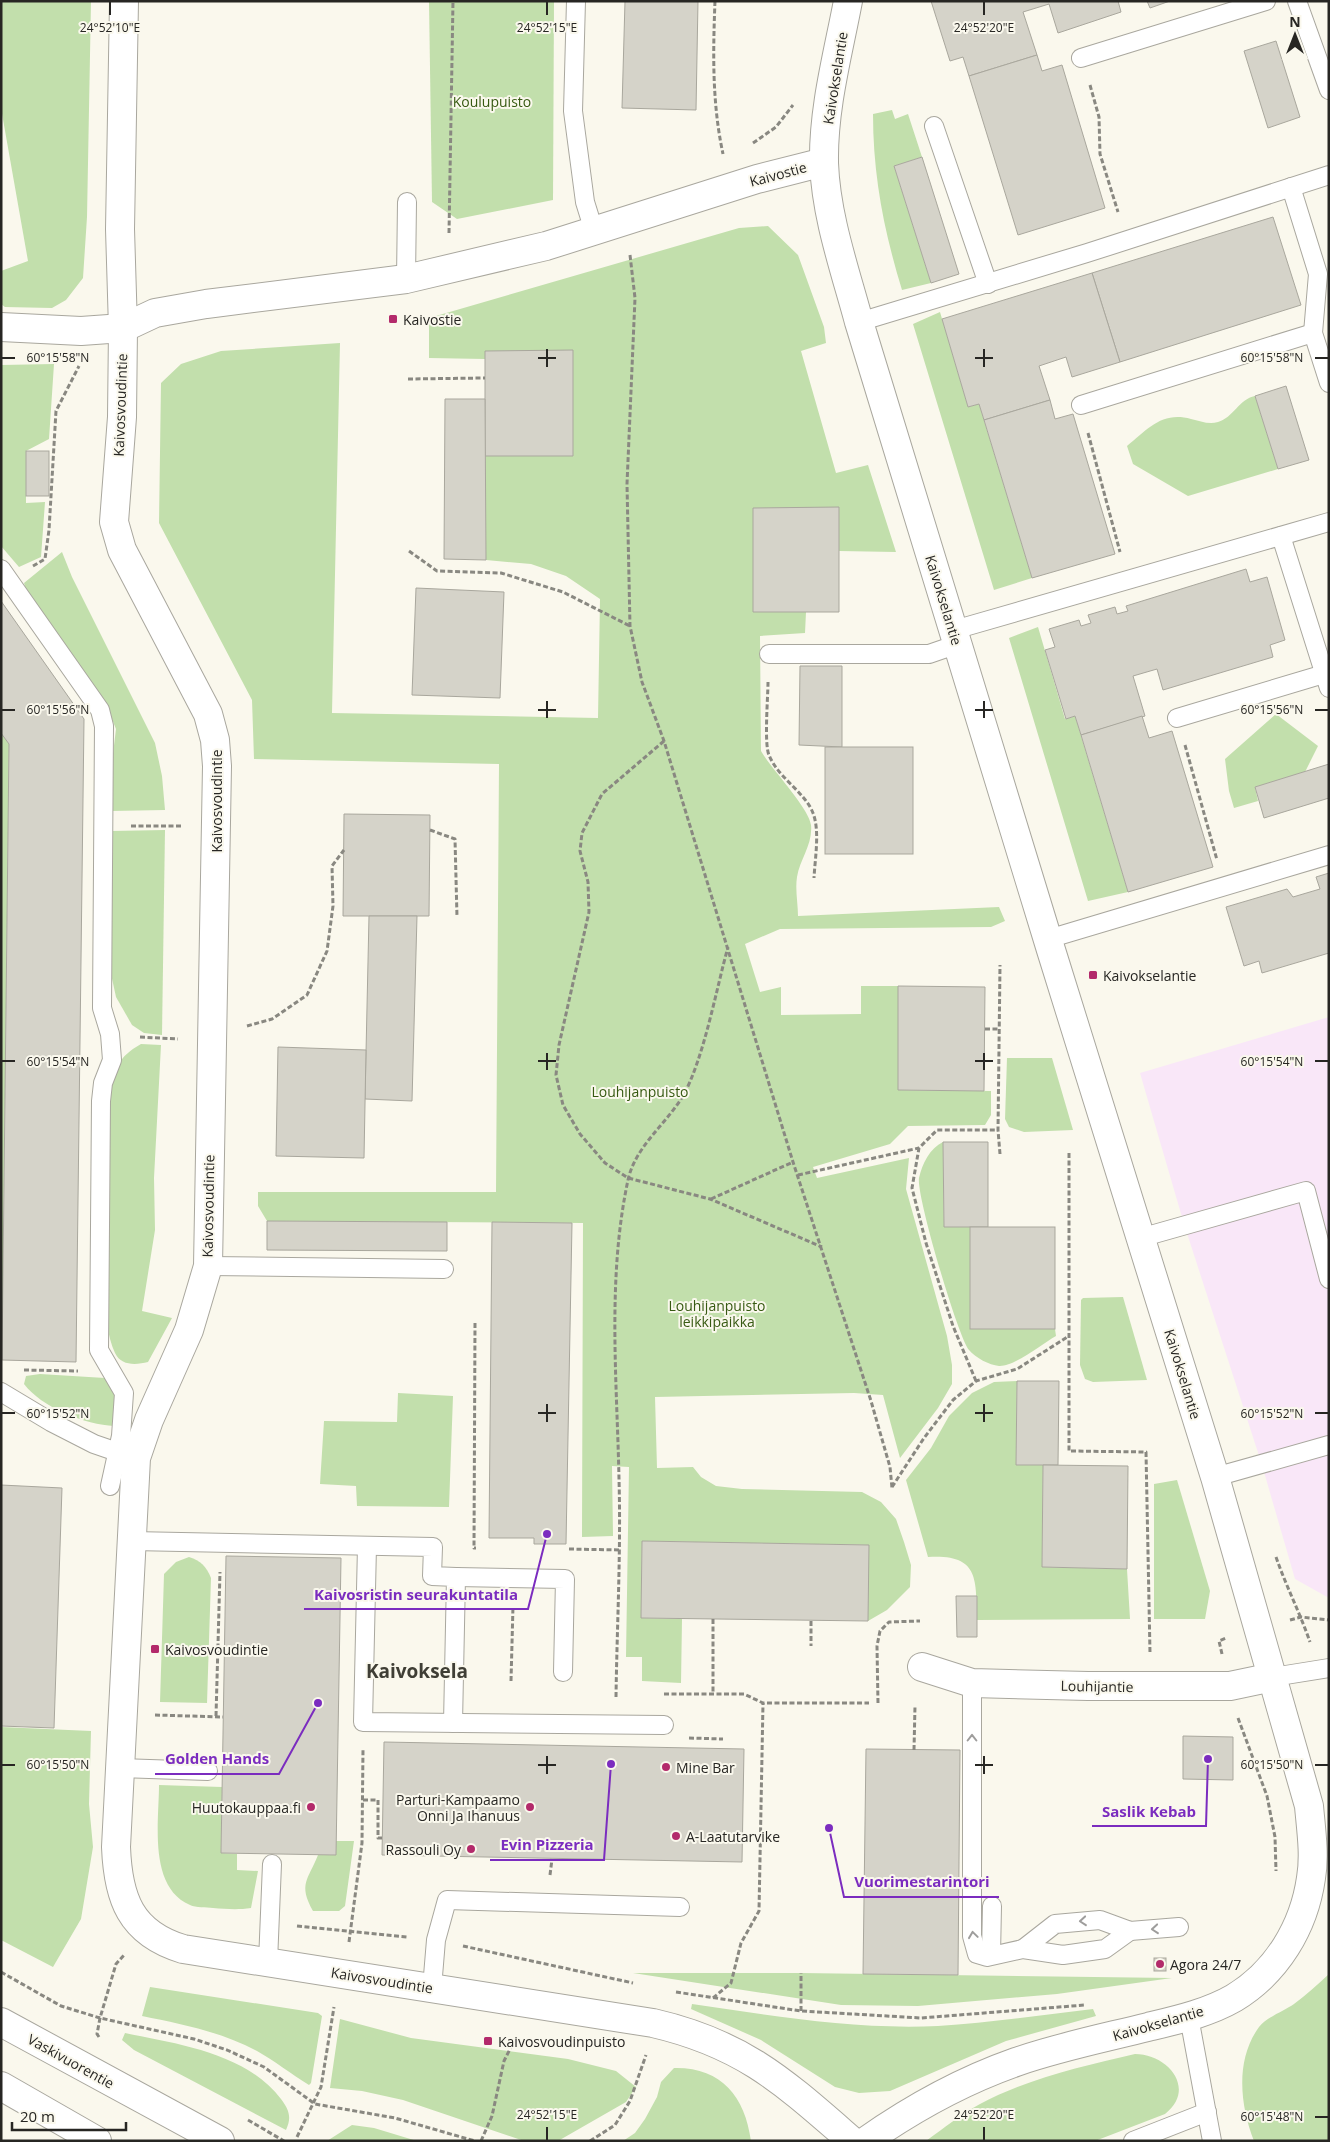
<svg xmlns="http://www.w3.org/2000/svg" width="1330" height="2142" font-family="'Open Sans',sans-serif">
  <rect width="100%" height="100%" fill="#faf8ed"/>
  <polygon fill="#f9e7f8" points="1329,1017 1329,1598 1295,1579 1262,1465 1184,1224 1140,1073"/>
  <g fill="#c2dfac">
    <polygon points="1,1 91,1 87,217 83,278 66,300 52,308 5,307 1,304 1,271 28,261 1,108"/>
    <polygon points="429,1 554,1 553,200 457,219 432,202"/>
    <path d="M892,110L895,119L908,114L922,157L894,166L931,283L902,290C884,231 873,176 873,114Z"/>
    <path d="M768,226L798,255L824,327L826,343L801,351L836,473L868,465L896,552L839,551L806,612L805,633L760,636L761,751C772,770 809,808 811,825C813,844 800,859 797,877C795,889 798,904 798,916L999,907L1005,921L991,927L780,929L745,944L760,992L781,987V1015L861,1014V986H898V1090L991,1091V1115L985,1125L908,1126L890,1144L813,1167L817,1178L909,1158L906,1189L947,1336L952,1365V1384L938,1408L900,1458L883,1395L854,1393L655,1397L657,1468L693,1467L701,1477L716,1486L742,1489L862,1492L881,1502L896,1519L904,1542L911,1565L910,1587L887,1610L868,1621V1545L642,1541L641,1618L682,1619L681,1683L642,1681V1657H626L629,1467L612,1466L613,1536L582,1537L583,1223L267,1221L258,1206V1192H496L499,764L254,759L252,700L159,523L161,383L181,364L221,351L340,343L332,713L598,718L600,599L566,576L531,564L486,560L485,456H573V351H485V359L429,358V318L739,228Z"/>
    <polygon points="940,312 968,407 979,404 1032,578 994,590 913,324"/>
    <polygon points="54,364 49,439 26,451 26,503 45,502 41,557 19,567 1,546 1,365"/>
    <path d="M1255,396L1278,469L1188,496L1133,464L1127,446C1148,429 1162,411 1191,419C1200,421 1209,425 1218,422C1233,418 1239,399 1255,396Z"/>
    <polygon points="62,552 72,577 155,743 162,776 165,810 111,811 111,770 116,729 106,704 27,593 24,583"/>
    <polygon points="1038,627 1065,719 1075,716 1128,892 1088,901 1009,638"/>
    <polygon points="1276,714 1318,746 1305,772 1255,787 1258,801 1234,808 1229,791 1225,759"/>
    <polygon points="1,733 9,744 2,1360 1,1360"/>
    <polygon points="165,830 162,1035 144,1033 132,1025 116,997 109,965 111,831"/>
    <path d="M141,1044L161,1045L154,1178L155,1230L142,1311L172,1318L148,1362C136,1365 121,1366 115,1353C101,1323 106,1275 107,1243C107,1193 108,1143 109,1093C115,1068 118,1057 141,1044Z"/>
    <polygon points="1007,1058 1052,1058 1073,1130 1024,1132 1009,1127 1005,1119"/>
    <path d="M943,1142L944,1227H970V1329H1055L1056,1336C1042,1344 1014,1367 999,1366C989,1365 976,1358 969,1350C958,1337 916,1195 919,1178C922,1164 930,1148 943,1142Z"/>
    <polygon points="1123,1297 1147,1380 1093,1382 1085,1379 1080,1365 1081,1300 1083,1298"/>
    <path d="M40,1374L105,1378C115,1390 121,1411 114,1426C86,1425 41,1407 24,1384L26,1376Z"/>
    <path d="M1017,1381L1016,1464L1043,1465L1042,1567L1127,1569L1130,1619L977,1620C976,1578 979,1554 928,1557L906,1480L931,1448L949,1416L972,1393L994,1382Z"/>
    <polygon points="398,1393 453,1396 449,1507 357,1506 356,1486 320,1484 324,1421 397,1422"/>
    <polygon points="1177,1480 1210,1591 1205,1619 1154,1619 1154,1484"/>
    <path d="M189,1557C201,1561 206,1566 211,1578L207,1703L160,1702L164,1574L176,1562Z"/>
    <polygon points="1,1727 91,1731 89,1804 93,1847 81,1919 53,1967 1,1940"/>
    <path d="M159,1785L222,1787L221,1853L237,1854V1870L258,1871L251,1908C238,1910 226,1909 213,1908C206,1907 196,1908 190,1905C148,1887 159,1822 159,1785Z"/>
    <path d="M336,1841H354L345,1906L339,1911H313C298,1884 308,1880 318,1855H336Z"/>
    <polygon points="633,1973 801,1973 1172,1978 1057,1994 918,2006 841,2005"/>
    <path d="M1329,1974V2141H1254C1240,2105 1235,2060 1259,2027C1267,2017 1284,2011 1294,2004C1306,1995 1318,1984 1329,1974Z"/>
    <path d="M150,1987L318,2013L322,2016L311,2083L309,2085C291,2074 275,2061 257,2051C222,2032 181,2024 142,2016Z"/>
    <path d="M692,2004C773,2016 856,2030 938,2026C989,2023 1041,2015 1093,2009L1096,2016L1006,2041L890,2091L859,2093L835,2087L761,2040L691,2009Z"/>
    <polygon points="340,2019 411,2038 568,2059 616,2071 636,2087 626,2102 558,2141 524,2141 403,2100 362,2091 330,2088"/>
    <path d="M125,2033C178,2044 246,2053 281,2099C289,2110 292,2117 286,2130L134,2050L122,2040Z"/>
    <path d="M1135,2054C1168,2054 1197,2089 1165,2114L1095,2141H926C944,2128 961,2114 980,2104C1027,2079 1083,2066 1135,2054Z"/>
    <path d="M674,2068C721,2067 745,2096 751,2141H623L635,2133L645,2119L657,2097L661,2082Z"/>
    <polygon points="352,2125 374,2128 417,2141 327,2141"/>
  </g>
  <g fill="#d5d3c9" stroke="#a9a79d">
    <polygon points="625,1 698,1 696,110 622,108"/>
    <polygon points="931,1 1118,1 1121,12 1058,33 1049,4 1023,12 1037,55 969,76 963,57 950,61"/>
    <polygon points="1147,1 1170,1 1150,8"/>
    <polygon points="1276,41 1300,117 1268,128 1244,51"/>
    <polygon points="1037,55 1042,71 1062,65 1105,208 1018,235 969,76"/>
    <polygon points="922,157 959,274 931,283 894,166"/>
    <polygon points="1273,217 1301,305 1120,362 1092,273"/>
    <polygon points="1092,273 1120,362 1072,377 1066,357 1039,366 1050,400 984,420 979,404 968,407 942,319"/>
    <polygon points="573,350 573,456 485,456 485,351"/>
    <polygon points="1286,386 1309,460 1278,469 1255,396"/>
    <polygon points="445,399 485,399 486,560 444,559"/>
    <polygon points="1050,400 1055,419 1073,414 1115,554 1032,578 984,420"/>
    <rect x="26" y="451" width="23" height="45"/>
    <polygon points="839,507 839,612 753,612 753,508"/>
    <polygon points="1246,569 1250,582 1267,577 1285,640 1270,645 1273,657 1163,690 1157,669 1133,676 1145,716 1081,735 1075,716 1066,719 1045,650 1055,647 1049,629 1079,620 1081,626 1091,623 1088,615 1115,607 1117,614 1128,611 1126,606"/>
    <polygon points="416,588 504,592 500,698 412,695"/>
    <polygon points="1,601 84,719 76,1362 2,1360 9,744 1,733"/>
    <polygon points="800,666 842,666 842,747 799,745"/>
    <polygon points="1142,716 1149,738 1172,731 1213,867 1128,892 1081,735"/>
    <rect x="825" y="747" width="88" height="107"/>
    <polygon points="1329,764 1329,798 1264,818 1255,787"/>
    <polygon points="344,814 430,815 429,916 343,916"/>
    <polygon points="1329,873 1329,953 1262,973 1259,961 1244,966 1226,907 1287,889 1293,897 1320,889 1316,877"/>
    <polygon points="369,916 417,916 412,1101 365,1099"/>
    <polygon points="898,986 985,987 984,1091 898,1090"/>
    <polygon points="278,1047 366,1050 364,1158 276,1156"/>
    <polygon points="943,1142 988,1142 988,1227 944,1227"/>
    <polygon points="267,1221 447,1222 447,1251 267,1250"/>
    <polygon points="492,1222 572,1223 566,1544 534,1544 534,1538 489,1538"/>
    <rect x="970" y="1227" width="85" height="102"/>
    <polygon points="1017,1381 1059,1381 1058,1465 1016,1465"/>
    <polygon points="1043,1465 1128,1466 1127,1569 1042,1567"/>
    <polygon points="1,1485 62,1488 54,1728 1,1726"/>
    <polygon points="642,1541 869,1545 868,1621 641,1618"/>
    <polygon points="226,1556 341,1558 336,1855 221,1853"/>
    <polygon points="956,1596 977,1596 977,1637 957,1637"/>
    <polygon points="1183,1736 1233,1737 1233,1780 1183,1779"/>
    <polygon points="384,1742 744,1749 742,1862 382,1855"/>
    <polygon points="866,1749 960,1750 958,1975 863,1974"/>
    <rect x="1154" y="1958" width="12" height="13"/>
  </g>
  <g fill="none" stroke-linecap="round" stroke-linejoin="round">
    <defs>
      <g id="service">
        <polyline points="576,1 573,111 585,202 594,231"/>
        <polyline points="1297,1 1329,90"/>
        <polyline points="1081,58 1266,1"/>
        <polyline points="934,126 988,284"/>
        <polyline points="1291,187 1318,274 1313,333 1329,383"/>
        <polyline points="406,279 407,202"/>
        <polyline points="859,322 1087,253 1329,175"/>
        <polyline points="1081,405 1313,333"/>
        <polyline points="1281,536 1329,688"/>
        <polyline points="1,569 100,710 104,726 102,1008 110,1034 112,1060 103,1083 101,1101 99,1350 124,1393 121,1436 110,1486"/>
        <polyline points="954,630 1329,522"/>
        <polyline points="769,654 929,654 958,644"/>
        <polyline points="1177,718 1324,674"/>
        <polyline points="1048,939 1329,855"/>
        <polyline points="1140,1238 1306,1191 1329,1279"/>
        <polyline points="208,1266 444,1269"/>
        <polyline points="1,1392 51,1422 94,1444 126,1455"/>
        <polyline points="1215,1477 1329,1445"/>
        <polyline points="132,1541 433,1547 432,1576 456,1577 453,1723"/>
        <polyline points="367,1546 363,1722 664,1725"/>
        <polyline points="456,1577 565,1579 563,1672"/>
        <polyline points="1273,1677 1329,1668"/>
        <polyline points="972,1683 972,1936 977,1954 987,1957 1023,1949 1063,1955 1105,1949 1130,1931"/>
        <polyline points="120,1768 208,1771"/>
        <polyline points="1023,1949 1055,1924 1100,1920 1130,1931 1179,1927"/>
        <polyline points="991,1955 992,1906"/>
        <polyline points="268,1962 272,1864"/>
        <polyline points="432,1988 436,1940 447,1900 680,1907"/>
        <polyline points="1189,2017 1212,2141"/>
        <polyline points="1133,2141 1207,2112"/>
      </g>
      <g id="minor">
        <path d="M124,1L120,229L123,328L122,417L114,522L122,550L208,714L215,740L217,766L208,1266L189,1330L149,1420L136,1458L116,1847C118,1898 130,1933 183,1949L653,2023C744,2044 784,2082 852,2141"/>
        <path d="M848,1C838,54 823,108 824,163C826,217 845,270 859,322L1051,950L1215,1477L1309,1806C1311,1829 1315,1855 1311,1878C1304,1927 1277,1972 1234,1998C1208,2013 1177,2020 1148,2027C1104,2038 1059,2047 1016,2062C962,2081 913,2108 866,2141"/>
        <polyline points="1,327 81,331 123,328 155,313 206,304 406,279 546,246 757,179 824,162"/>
        <polyline points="922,1667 972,1683 1088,1686 1230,1686 1273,1677"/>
      </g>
      <g id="secondary">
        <polyline points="1,2022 220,2141"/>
        <polyline points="1,2086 97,2141"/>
      </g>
    </defs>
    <use href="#service" stroke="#a9a79e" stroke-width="20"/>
    <use href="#minor" stroke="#a9a79e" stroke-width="30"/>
    <use href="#secondary" stroke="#a9a79e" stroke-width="30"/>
    <g stroke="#898881" stroke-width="3" stroke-dasharray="5 2.5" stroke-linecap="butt">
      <path d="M715,1C713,53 712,103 723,154"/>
      <polyline points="1090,85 1099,117 1100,154 1118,212"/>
      <polyline points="753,143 776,127 793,105"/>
      <polyline points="449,233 453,1"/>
      <polyline points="630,255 635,298 627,484 630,626 642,682 664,741 793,1162 871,1401 890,1467 892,1488"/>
      <polyline points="408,379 485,378"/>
      <polyline points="1088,433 1120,552"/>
      <polyline points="409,551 437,571 501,573 563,592 630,626"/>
      <polyline points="33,566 45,559 49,530 56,411 79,366"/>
      <path d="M768,682C768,697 764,744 769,755C778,778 805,792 813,813C820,831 815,858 814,878"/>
      <polyline points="664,741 602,794 582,833 580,851 588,882 589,912 559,1045 556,1075 563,1105 580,1134 605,1163 628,1178 710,1199 822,1247"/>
      <polyline points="1185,745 1217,860"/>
      <polyline points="131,826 183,826"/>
      <polyline points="430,830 455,839 457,917"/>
      <polyline points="247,1026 272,1019 307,995 327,951 333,906 332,866 344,850"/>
      <polyline points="985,1029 1000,1029"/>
      <polyline points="140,1037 178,1039"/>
      <polyline points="1069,1153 1069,1451 1146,1452 1150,1653"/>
      <polyline points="1000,1154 998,1130 1000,965"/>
      <polyline points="798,1175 919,1148"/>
      <polyline points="711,1199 793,1162"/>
      <polyline points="475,1323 474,1548 476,1548"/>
      <polyline points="24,1370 78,1371"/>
      <polyline points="976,1381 953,1326 926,1243 912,1188 919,1148 937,1130 998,1130"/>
      <polyline points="892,1487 924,1438 953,1400 976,1381 1017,1369 1069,1336"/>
      <polyline points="569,1549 621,1550"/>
      <path d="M1276,1557C1286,1586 1300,1613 1310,1642"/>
      <polyline points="713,1619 713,1694"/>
      <polyline points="1290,1620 1301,1617 1329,1620"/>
      <polyline points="811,1621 811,1646"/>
      <polyline points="1222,1654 1219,1641 1226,1638"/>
      <polyline points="511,1681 513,1606"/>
      <polyline points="664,1694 744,1694 763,1703 869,1703"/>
      <path d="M616,1697C617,1625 621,1552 619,1479C617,1380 607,1278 628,1180C635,1147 666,1124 683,1096C704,1058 716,990 728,947"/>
      <polyline points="878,1703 877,1646 880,1631 889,1622 920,1621"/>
      <polyline points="155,1715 223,1717"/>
      <polyline points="216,1716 220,1572"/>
      <polyline points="1238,1718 1267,1796 1275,1837 1276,1871"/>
      <polyline points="689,1738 723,1739"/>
      <polyline points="914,1750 915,1706"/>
      <polyline points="363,1800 378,1800 378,1838 382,1838"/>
      <polyline points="550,1875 552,1859"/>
      <polyline points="297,1926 407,1937"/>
      <polyline points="349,1942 362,1843 363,1750"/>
      <polyline points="463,1946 633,1983"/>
      <polyline points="1,1972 61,2006 100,2018 116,1964 125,1954"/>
      <polyline points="676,1992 801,2011 921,2018 1085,2005"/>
      <polyline points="713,1998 731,1983 741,1943 759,1911 763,1703"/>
      <polyline points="801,2011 801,1973"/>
      <polyline points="99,2037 97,2034 100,2018 194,2039 227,2050 264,2067 315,2104 395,2118 475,2141"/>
      <polyline points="248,2120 284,2141"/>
      <polyline points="297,2137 321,2087 334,2007"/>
      <polyline points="481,2141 492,2116 504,2061 513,2043"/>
      <polyline points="590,2141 615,2125 630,2101 646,2055"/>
    </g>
    <use href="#service" stroke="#fff" stroke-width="18"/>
    <use href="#minor" stroke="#fff" stroke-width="28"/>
    <use href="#secondary" stroke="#fff" stroke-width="28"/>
  </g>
  <defs><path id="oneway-chevron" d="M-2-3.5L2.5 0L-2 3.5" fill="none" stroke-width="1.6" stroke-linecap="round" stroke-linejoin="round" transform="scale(1.25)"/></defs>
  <g stroke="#9e9d9c">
    <use href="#oneway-chevron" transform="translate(972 1738) rotate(-90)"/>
    <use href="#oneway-chevron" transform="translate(1083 1921) rotate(175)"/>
    <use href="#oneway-chevron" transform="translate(1155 1929) rotate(175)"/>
    <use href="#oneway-chevron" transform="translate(973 1935) rotate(-98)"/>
  </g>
  <path fill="none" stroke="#272623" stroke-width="2" d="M110,2V15M547,2V15M984,2V15M547,349V367M984,349V367M2,358H15M538,358H556M975,358H993M1315,358H1328M547,701V718M984,701V718M2,710H15M538,710H556M975,710H993M1315,710H1328M547,1053V1070M984,1053V1070M2,1061H15M538,1061H556M975,1061H993M1315,1061H1328M547,1404V1422M984,1404V1422M2,1413H15M538,1413H556M975,1413H993M1315,1413H1328M547,1756V1774M984,1756V1774M2,1765H15M538,1765H556M975,1765H993M1315,1765H1328M1315,2117H1328M547,2127V2140M984,2127V2140"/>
  <g fill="#b32a6b" stroke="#faf8ed" stroke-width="2">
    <rect x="388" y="314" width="10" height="10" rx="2.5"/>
    <rect x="1088" y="970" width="10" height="10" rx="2.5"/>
    <rect x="150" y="1644" width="10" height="10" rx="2.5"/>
    <circle cx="666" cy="1767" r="5"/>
    <circle cx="311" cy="1807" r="5"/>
    <circle cx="530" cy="1807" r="5"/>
    <circle cx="676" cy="1836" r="5"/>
    <circle cx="471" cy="1849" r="5"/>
    <circle cx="1160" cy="1964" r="5"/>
    <rect x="483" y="2036" width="10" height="10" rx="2.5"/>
  </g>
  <g text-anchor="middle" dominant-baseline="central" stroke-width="4" stroke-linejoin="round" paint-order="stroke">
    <g font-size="14" fill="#272623" stroke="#faf8ed">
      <text transform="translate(835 78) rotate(-81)">Kaivokselantie</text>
      <text transform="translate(778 174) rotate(-15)">Kaivostie</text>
      <text transform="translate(120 405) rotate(-88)">Kaivosvoudintie</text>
      <text transform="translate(944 600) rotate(73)">Kaivokselantie</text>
      <text transform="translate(216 801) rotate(-90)">Kaivosvoudintie</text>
      <text transform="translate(208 1206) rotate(-89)">Kaivosvoudintie</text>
      <text transform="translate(1183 1374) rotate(73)">Kaivokselantie</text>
      <text transform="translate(1097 1686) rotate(1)">Louhijantie</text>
      <text transform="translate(382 1980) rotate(9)">Kaivosvoudintie</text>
      <text transform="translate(1158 2023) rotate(-16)">Kaivokselantie</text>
      <text transform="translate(71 2061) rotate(29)">Vaskivuorentie</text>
    </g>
    <g font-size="14" fill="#375a12" stroke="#faf8ed">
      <text x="492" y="101">Koulupuisto</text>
      <text x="640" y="1091">Louhijanpuisto</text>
      <text x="717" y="1305">Louhijanpuisto<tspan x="717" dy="16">leikkipaikka</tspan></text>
    </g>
    <g font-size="14" fill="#272623" stroke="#faf8ed" text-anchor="start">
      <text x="403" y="319">Kaivostie</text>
      <text x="1103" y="975">Kaivokselantie</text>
      <text x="165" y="1649">Kaivosvoudintie</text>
      <text x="676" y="1767">Mine Bar</text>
      <text x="520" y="1799" text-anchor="end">Parturi-Kampaamo<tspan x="520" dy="16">Onni Ja Ihanuus</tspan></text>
      <text x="301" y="1807" text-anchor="end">Huutokauppaa.fi</text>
      <text x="686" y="1836">A-Laatutarvike</text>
      <text x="461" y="1849" text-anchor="end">Rassouli Oy</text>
      <text x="1170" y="1964">Agora 24/7</text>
      <text x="498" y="2041">Kaivosvoudinpuisto</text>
    </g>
    <g font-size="19" font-weight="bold" fill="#3f3e35" stroke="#faf8ed">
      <text x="417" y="1671">Kaivoksela</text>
    </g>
  </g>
  <g font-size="12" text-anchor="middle" fill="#272623" stroke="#faf8ed" stroke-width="4" stroke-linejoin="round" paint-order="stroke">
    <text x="110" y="32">24°52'10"E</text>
    <text x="547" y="32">24°52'15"E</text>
    <text x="984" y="32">24°52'20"E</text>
    <text x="58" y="362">60°15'58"N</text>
    <text x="1272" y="362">60°15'58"N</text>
    <text x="58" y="714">60°15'56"N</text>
    <text x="1272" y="714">60°15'56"N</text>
    <text x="58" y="1066">60°15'54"N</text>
    <text x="1272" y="1066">60°15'54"N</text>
    <text x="58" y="1418">60°15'52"N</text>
    <text x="1272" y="1418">60°15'52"N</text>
    <text x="58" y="1769">60°15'50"N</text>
    <text x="1272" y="1769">60°15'50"N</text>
    <text x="547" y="2119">24°52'15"E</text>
    <text x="984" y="2119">24°52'20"E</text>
    <text x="1272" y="2121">60°15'48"N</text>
  </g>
  <path fill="none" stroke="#7b2cbf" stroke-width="2" d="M547 1534L528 1609H304M318 1703L279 1774H155M1208 1759L1206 1826H1092M611 1764L604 1860H490M829 1828L844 1897H999"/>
  <g fill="#7b2cbf" stroke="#faf8ed" stroke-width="2">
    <circle cx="547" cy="1534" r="5"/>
    <circle cx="318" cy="1703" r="5"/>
    <circle cx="1208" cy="1759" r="5"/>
    <circle cx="611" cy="1764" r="5"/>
    <circle cx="829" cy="1828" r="5"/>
  </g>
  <g font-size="15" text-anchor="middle" font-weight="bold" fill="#7b2cbf" stroke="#faf8ed" stroke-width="4" stroke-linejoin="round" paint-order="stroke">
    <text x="416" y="1600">Kaivosristin seurakuntatila</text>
    <text x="217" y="1764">Golden Hands</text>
    <text x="1149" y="1817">Saslik Kebab</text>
    <text x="547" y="1850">Evin Pizzeria</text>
    <text x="922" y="1887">Vuorimestarintori</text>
  </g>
  <rect width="1330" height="2142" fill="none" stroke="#272623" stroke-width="5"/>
  <g transform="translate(1295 35)" stroke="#faf8ed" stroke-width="4" paint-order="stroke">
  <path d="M0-4L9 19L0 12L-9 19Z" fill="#272623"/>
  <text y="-8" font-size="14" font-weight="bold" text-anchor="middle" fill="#272623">N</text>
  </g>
  <path d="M12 2122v8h114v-8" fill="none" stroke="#272623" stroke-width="2.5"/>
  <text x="20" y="2122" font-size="15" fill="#272623" stroke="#faf8ed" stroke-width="4" paint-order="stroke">20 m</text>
</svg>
